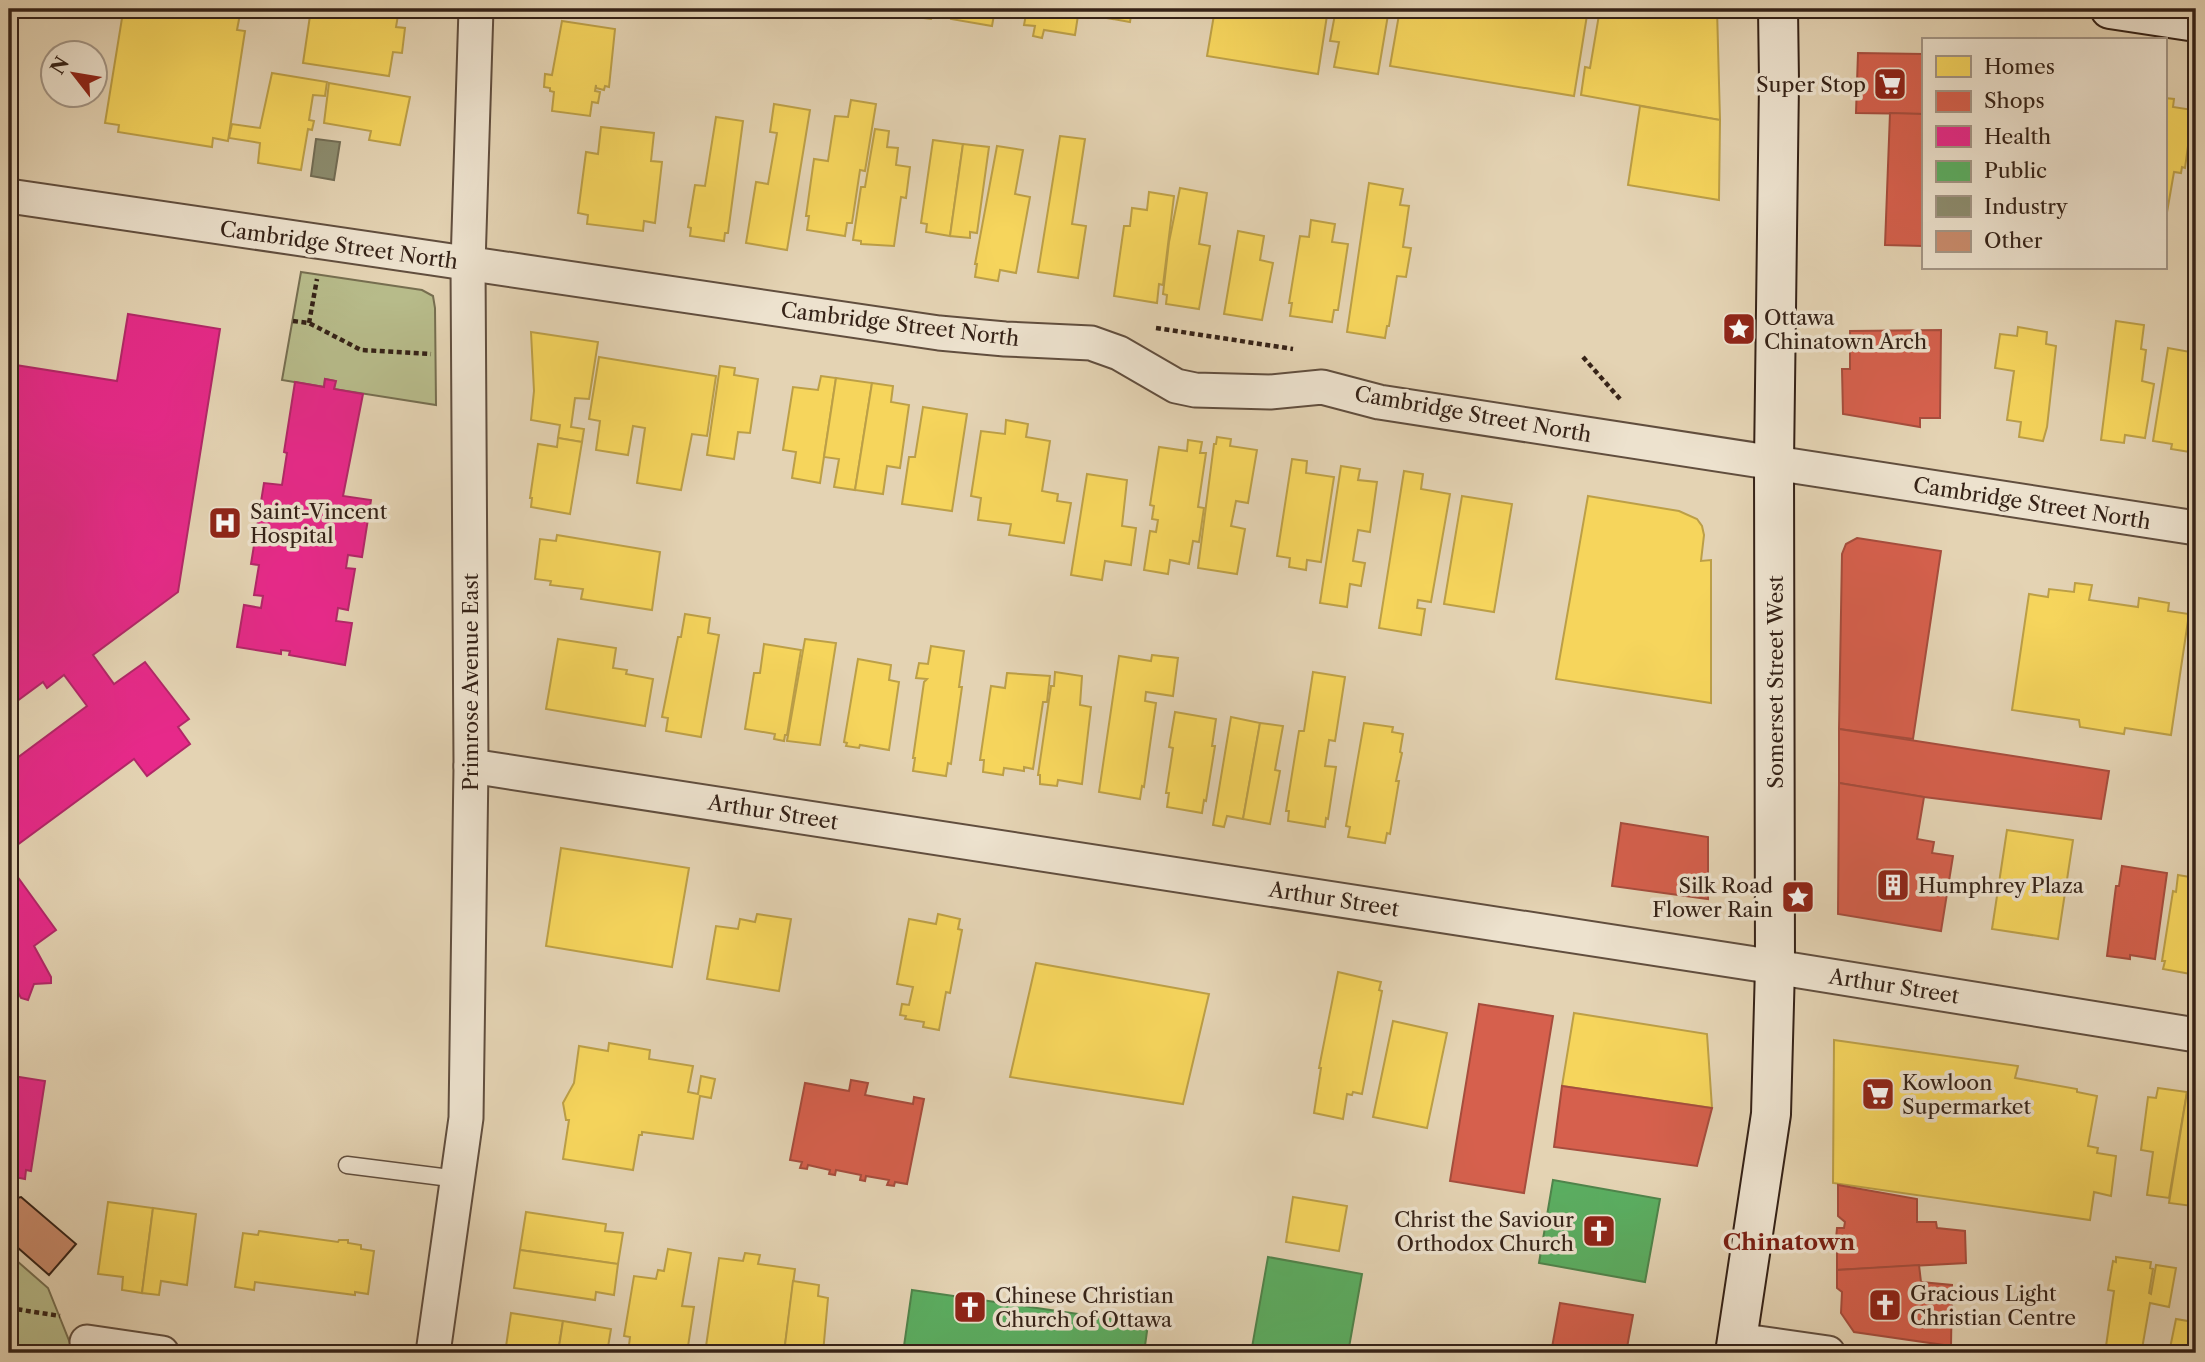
<svg xmlns="http://www.w3.org/2000/svg" width="2205" height="1362" font-family="'Libre Caslon Text',serif">
  <rect width="100%" height="100%" fill="#e4d3b3"/>
  <filter id="stains"><feTurbulence type="fractalNoise" baseFrequency=".00286" numOctaves="4"/><feColorMatrix values="0 0 0 0 .2 0 0 0 0 .09 0 0 0 0 .02 0 0 0 .5 -.17"/></filter>
  <radialGradient id="worn" r=".72"><stop offset=".6" stop-color="#630" stop-opacity="0"/><stop offset="1" stop-color="#630" stop-opacity=".3"/></radialGradient>
  <g fill="#b7bb8a" stroke="#766e50" stroke-width="2">
    <polygon points="301,272 422,290 433,296 435,308 436,405 334,389 335,381 325,379 324,387 282,380"/>
    <polygon points="9,1254 48,1288 74,1353 9,1353"/>
  </g>
  <g fill="#f6d55c" stroke="#bc9f47" stroke-width="2">
    <polygon points="131,9 248,9 247,15 240,14 237,30 245,31 228,141 213,138 212,147 118,132 119,125 105,123 123,12 130,14"/>
    <polygon points="311,9 399,9 396,27 405,28 402,53 393,52 389,76 303,63"/>
    <polygon points="898,9 933,9 931,19 897,15"/>
    <polygon points="952,9 995,9 992,26 951,19"/>
    <polygon points="1027,9 1079,9 1075,35 1044,30 1042,38 1033,36 1035,26 1024,25"/>
    <polygon points="1101,9 1115,9 1113,19 1100,17"/>
    <polygon points="1115,9 1132,9 1130,22 1113,19"/>
    <polygon points="1215,9 1328,9 1318,74 1207,56"/>
    <polygon points="1336,9 1389,9 1378,74 1334,67 1339,42 1330,41"/>
    <polygon points="1400,9 1588,9 1574,96 1390,66"/>
    <polygon points="1600,9 1717,9 1720,120 1581,95 1585,67 1590,68"/>
    <polygon points="562,21 615,29 609,87 605,86 604,90 596,88 596,85 595,91 600,92 598,103 592,102 590,116 552,111 554,92 550,91 550,88 544,87 545,74 552,75"/>
    <polygon points="272,73 327,82 325,96 313,95 309,120 314,121 312,130 308,129 301,170 258,163 260,143 229,138 232,124 260,128"/>
    <polygon points="329,83 410,97 400,145 369,140 371,131 324,123"/>
    <polygon points="2165,98 2174,99 2173,107 2193,110 2185,168 2182,167 2181,173 2174,172 2166,218"/>
    <polygon points="851,100 876,104 865,171 860,170 852,223 847,223 845,236 807,230 809,216 806,216 814,159 828,161 835,116 848,117"/>
    <polygon points="774,104 810,110 787,250 746,243 756,182 768,184 777,133 770,132"/>
    <polygon points="1640,106 1720,120 1719,200 1628,185"/>
    <polygon points="716,117 743,121 728,233 725,233 724,241 690,236 691,228 688,227 695,185 705,186"/>
    <polygon points="601,127 654,133 651,161 662,162 655,223 644,221 643,231 587,224 588,215 578,213 586,152 598,154"/>
    <polygon points="875,129 889,131 887,147 898,148 896,165 910,167 906,198 901,197 894,246 861,244 861,241 853,240 861,187 865,187"/>
    <polygon points="1060,136 1085,139 1072,224 1086,226 1078,278 1038,272"/>
    <polygon points="933,140 963,144 950,236 926,232 927,224 921,223"/>
    <polygon points="963,144 989,147 977,233 970,232 970,238 950,236"/>
    <polygon points="997,146 1023,150 1015,194 1030,197 1016,273 1000,270 998,281 975,277 977,264 975,264"/>
    <polygon points="1369,183 1403,189 1400,205 1409,206 1403,247 1411,248 1406,277 1397,276 1389,326 1387,326 1385,338 1347,332"/>
    <polygon points="1180,188 1207,193 1199,244 1210,246 1199,309 1166,304 1167,295 1163,294 1169,242"/>
    <polygon points="1149,192 1174,196 1163,285 1159,284 1157,303 1114,296 1124,226 1130,226 1132,208 1147,210"/>
    <polygon points="1311,220 1335,224 1332,242 1348,244 1338,310 1334,310 1332,322 1290,316 1292,303 1289,303 1300,236 1309,237"/>
    <polygon points="1238,231 1264,236 1260,260 1273,263 1262,320 1224,314"/>
    <polygon points="2116,321 2144,325 2141,349 2146,350 2142,381 2154,384 2145,438 2125,435 2124,443 2101,440"/>
    <polygon points="2018,327 2047,332 2046,344 2056,346 2047,427 2043,441 2019,437 2021,422 2007,420 2014,371 1995,368 2000,334 2017,336"/>
    <polygon points="531,332 598,342 589,399 575,398 571,427 584,429 582,442 558,438 560,425 531,420 534,391"/>
    <polygon points="2168,348 2196,353 2196,453 2171,449 2172,444 2153,441"/>
    <polygon points="599,357 716,376 707,436 692,434 681,490 637,483 645,428 633,426 628,455 596,450 600,421 589,419"/>
    <polygon points="720,366 735,368 734,375 758,379 750,433 738,432 734,459 707,455"/>
    <polygon points="821,376 836,378 820,483 792,478 796,452 783,450 793,387 818,390"/>
    <polygon points="836,378 872,383 855,490 834,487 839,459 824,457"/>
    <polygon points="872,383 893,386 891,402 909,405 900,468 887,466 883,494 855,490"/>
    <polygon points="923,407 967,414 952,511 902,504 909,457 915,457"/>
    <polygon points="1006,420 1028,424 1026,437 1050,441 1042,491 1058,494 1057,501 1071,503 1064,543 1009,535 1011,524 978,520 981,498 971,496 981,431 1005,434"/>
    <polygon points="1217,437 1231,439 1230,446 1257,450 1248,503 1236,501 1231,526 1245,529 1237,574 1198,568 1214,444 1216,444"/>
    <polygon points="558,438 582,442 570,514 531,507 532,498 530,498 538,444 557,447"/>
    <polygon points="1188,440 1202,442 1200,453 1206,453 1198,507 1204,508 1199,542 1193,541 1189,564 1170,560 1168,574 1144,570 1150,531 1156,532 1158,520 1152,519 1154,506 1150,505 1159,447 1187,451"/>
    <polygon points="1292,459 1307,461 1306,473 1334,477 1321,562 1307,560 1306,570 1289,567 1290,558 1277,556"/>
    <polygon points="1341,466 1360,469 1358,480 1377,482 1370,532 1358,530 1353,561 1365,563 1361,586 1350,584 1347,607 1320,603"/>
    <polygon points="1404,471 1423,474 1421,489 1450,494 1431,602 1418,600 1417,608 1425,609 1421,635 1379,628"/>
    <polygon points="1087,474 1127,480 1122,526 1136,528 1131,565 1105,561 1102,580 1071,575"/>
    <polygon points="1462,496 1512,504 1494,612 1444,604"/>
    <polygon points="1588,496 1679,511 1697,519 1702,526 1704,535 1701,561 1711,560 1711,703 1556,679"/>
    <polygon points="557,535 660,552 652,610 581,599 583,589 550,585 551,581 535,579 540,539 556,541"/>
    <polygon points="2075,583 2092,585 2089,600 2138,607 2139,598 2169,603 2168,611 2189,614 2171,735 2125,728 2124,734 2080,727 2079,720 2012,710 2029,594 2048,597 2049,589 2074,592"/>
    <polygon points="685,614 710,618 708,633 719,635 701,737 666,731 668,718 662,717 678,637 681,637"/>
    <polygon points="558,639 616,648 613,668 627,670 626,674 653,679 645,726 546,709"/>
    <polygon points="805,639 836,643 820,745 787,741"/>
    <polygon points="764,644 801,650 787,735 785,735 784,741 774,739 775,734 745,729 754,673 760,673"/>
    <polygon points="931,646 964,651 959,687 962,687 951,764 948,763 946,776 913,771 915,758 913,758 924,682 927,679 916,678 919,663 928,664"/>
    <polygon points="1152,655 1178,658 1173,696 1146,692 1145,701 1156,703 1144,787 1142,786 1140,799 1099,792 1119,656 1151,661"/>
    <polygon points="858,659 891,665 889,680 899,682 889,750 860,745 859,748 846,746 847,743 844,742"/>
    <polygon points="1055,672 1082,676 1080,705 1091,707 1082,784 1058,780 1057,786 1040,784 1040,775 1038,775 1051,686 1054,686"/>
    <polygon points="1313,672 1345,677 1335,741 1329,740 1325,766 1336,767 1328,819 1326,818 1325,827 1288,821 1289,811 1286,811 1299,731 1304,731"/>
    <polygon points="1007,673 1050,676 1047,702 1043,702 1033,769 1024,767 1024,771 1004,768 1003,775 983,772 984,760 980,760 991,686 1005,688"/>
    <polygon points="1175,712 1216,719 1212,746 1215,746 1206,801 1204,800 1202,813 1167,807 1169,793 1166,793 1173,748 1169,747"/>
    <polygon points="1231,717 1260,723 1243,819 1227,816 1224,827 1213,825"/>
    <polygon points="1260,723 1283,726 1275,770 1280,771 1270,824 1243,819"/>
    <polygon points="1364,723 1393,727 1392,732 1403,734 1400,752 1402,753 1396,781 1399,781 1390,834 1387,833 1385,843 1348,837 1350,827 1346,826"/>
    <polygon points="2007,830 2073,840 2058,939 1992,929"/>
    <polygon points="561,848 689,868 672,967 546,946"/>
    <polygon points="2178,875 2196,878 2196,975 2163,969 2165,961 2162,961 2173,891 2176,892"/>
    <polygon points="757,914 791,919 779,991 707,979 716,926 738,929 740,919 755,922"/>
    <polygon points="938,914 960,919 958,929 962,930 950,993 946,992 939,1030 923,1027 924,1022 905,1019 906,1016 900,1015 902,1004 909,1005 913,987 897,984 909,919 936,924"/>
    <polygon points="1036,963 1209,994 1183,1104 1010,1077"/>
    <polygon points="1338,972 1381,982 1379,990 1382,991 1362,1094 1353,1092 1352,1095 1347,1094 1343,1119 1314,1113 1321,1068 1319,1068"/>
    <polygon points="1574,1013 1707,1034 1712,1108 1562,1086"/>
    <polygon points="1393,1021 1447,1033 1427,1128 1373,1117"/>
    <polygon points="1834,1040 2018,1066 2015,1078 2077,1089 2077,1092 2097,1096 2088,1146 2098,1148 2097,1153 2116,1156 2111,1196 2094,1192 2090,1220 1833,1183"/>
    <polygon points="609,1043 650,1050 649,1059 693,1066 688,1092 698,1094 701,1076 715,1079 711,1098 700,1096 693,1139 642,1132 642,1135 639,1135 633,1170 563,1159 569,1120 566,1120 563,1103 574,1083 579,1046 608,1051"/>
    <polygon points="2158,1088 2187,1092 2169,1198 2147,1195 2153,1152 2141,1150 2148,1097 2156,1098"/>
    <polygon points="2187,1092 2196,1093 2196,1171 2192,1206 2169,1203"/>
    <polygon points="1293,1197 1347,1206 1339,1251 1286,1242"/>
    <polygon points="108,1202 153,1208 142,1293 122,1290 123,1277 98,1274"/>
    <polygon points="153,1208 196,1214 187,1285 161,1281 159,1295 142,1293"/>
    <polygon points="526,1212 606,1224 605,1231 623,1233 618,1264 520,1250"/>
    <polygon points="259,1231 338,1242 339,1240 348,1240 348,1243 361,1245 361,1249 374,1251 368,1294 355,1292 355,1295 255,1282 254,1290 235,1287 243,1233 258,1235"/>
    <polygon points="668,1249 691,1253 682,1306 694,1307 687,1353 628,1353 630,1337 624,1336 634,1276 656,1279 658,1270 664,1271"/>
    <polygon points="520,1250 618,1264 614,1295 596,1292 595,1300 514,1288"/>
    <polygon points="745,1253 760,1255 758,1264 795,1269 784,1353 705,1353 719,1258 743,1261"/>
    <polygon points="2116,1257 2151,1262 2150,1268 2153,1269 2149,1293 2151,1294 2156,1265 2176,1268 2169,1307 2150,1303 2142,1349 2125,1347 2123,1353 2105,1353 2114,1291 2108,1290 2113,1261 2116,1262"/>
    <polygon points="793,1281 819,1285 818,1296 828,1298 823,1353 784,1353"/>
    <polygon points="2194,1290 2196,1291 2196,1353 2169,1353 2176,1319 2188,1321"/>
    <polygon points="511,1313 563,1321 558,1353 505,1353"/>
    <polygon points="563,1321 611,1329 607,1353 558,1353"/>
    <polygon points="1362,1346 1388,1351 1388,1353 1361,1353"/>
  </g>
  <g fill="#d6604d" stroke="#a64d3d" stroke-width="2">
    <polygon points="1858,53 1923,54 1923,114 1856,113"/>
    <polygon points="1890,113 1923,114 1923,246 1885,245"/>
    <polygon points="1941,330 1940,418 1920,418 1920,427 1843,414 1842,369 1850,369 1850,331"/>
    <polygon points="1857,538 1941,551 1913,739 1839,729 1842,554 1846,544"/>
    <polygon points="1839,729 2109,771 2101,819 1924,797 1839,783"/>
    <polygon points="1839,783 1924,797 1917,839 1934,842 1932,853 1953,856 1941,931 1838,914"/>
    <polygon points="1621,823 1708,837 1708,899 1612,886"/>
    <polygon points="2122,866 2167,873 2155,959 2130,955 2130,959 2107,956 2116,886 2119,886"/>
    <polygon points="1479,1004 1553,1016 1524,1193 1450,1181"/>
    <polygon points="851,1080 868,1083 865,1095 913,1104 914,1097 924,1099 907,1184 895,1182 894,1186 887,1185 889,1180 866,1176 865,1181 860,1180 861,1175 836,1170 835,1175 829,1174 830,1170 808,1165 807,1169 800,1168 802,1162 790,1160 805,1083 849,1091"/>
    <polygon points="1562,1086 1712,1108 1697,1166 1554,1147"/>
    <polygon points="1838,1185 1917,1199 1917,1222 1936,1222 1937,1228 1965,1231 1966,1263 1837,1270 1837,1250 1845,1243 1844,1239 1836,1239 1837,1228 1844,1228 1845,1222 1838,1216"/>
    <polygon points="1919,1265 1921,1282 1952,1285 1951,1346 1854,1332 1841,1313 1842,1292 1837,1288 1837,1270"/>
    <polygon points="1560,1303 1633,1315 1626,1353 1551,1353"/>
  </g>
  <g fill="#e7298a" stroke="#b22768" stroke-width="2">
    <polygon points="128,314 220,329 178,592 93,655 114,684 145,662 189,719 178,727 190,744 147,776 134,759 9,851 9,764 87,706 64,675 47,688 43,682 9,707 9,364 117,381"/>
    <polygon points="325,379 336,381 334,389 363,394 343,496 371,500 362,557 348,555 346,568 355,569 348,610 338,608 336,621 352,623 345,665 289,655 290,651 281,650 281,654 237,647 244,605 261,608 263,596 254,595 259,565 251,564 264,483 282,485 287,453 284,452 295,382 324,387"/>
    <polygon points="9,865 56,930 34,946 51,977 51,983 34,984 28,1000 21,998 9,976"/>
    <polygon points="13,1076 45,1081 31,1171 26,1170 25,1179 9,1176 9,1100"/>
  </g>
  <g fill="#5aae61" stroke="#4f844b" stroke-width="2">
    <polygon points="1553,1180 1660,1199 1645,1282 1539,1263"/>
    <polygon points="1268,1257 1362,1274 1348,1353 1251,1353"/>
    <polygon points="912,1290 1148,1324 1144,1353 903,1353"/>
  </g>
  <polygon fill="#8c8c6e" stroke="#726c54" stroke-width="2" points="316,139 340,142 334,180 311,176"/>
  <polygon fill="#c98b6c" stroke="#352217" stroke-width="2" points="21,1197 76,1244 49,1275 9,1240 9,1200"/>
  <g fill="none" stroke-linecap="round" stroke-linejoin="round">
    <defs>
      <polyline id="service" points="347,1165 458,1179"/>
      <g id="minor">
        <path d="M9,196C319,243 629,285 939,333L1005,339L1091,343L1119,353L1176,386L1195,390L1270,392L1322,387L1379,402L2196,528"/>
        <polyline points="471,766 1775,967 2196,1035"/>
        <polyline points="1737,1340 1828,1353"/>
        <polyline points="87,1342 162,1353"/>
        <polyline points="433,1353 466,1118 471,766 468,264 476,9"/>
      </g>
      <g id="secondary">
        <polyline points="2110,9 2196,22"/>
        <polyline points="1735,1353 1771,1114 1775,967 1774,462 1779,82 1778,9"/>
      </g>
    </defs>
    <use href="#service" stroke="#614e3e" stroke-width="19"/>
    <use href="#minor" stroke="#614e3e" stroke-width="37"/>
    <use href="#secondary" stroke="#352217" stroke-width="42"/>
    <g stroke="#352217" stroke-width="4.5" stroke-dasharray="5 3.5" stroke-linecap="butt">
      <polyline points="293,321 309,323 361,350 431,354"/>
      <polyline points="309,323 317,279"/>
      <polyline points="1156,328 1293,349"/>
      <polyline points="1583,357 1620,399"/>
      <polyline points="9,1308 60,1316"/>
    </g>
    <use href="#service" stroke="#ede2ce" stroke-width="16"/>
    <use href="#minor" stroke="#ede2ce" stroke-width="33"/>
    <use href="#secondary" stroke="#ede2ce" stroke-width="38"/>
  </g>
  <defs>
    <symbol id="supermarket-square" viewBox="-11 -11 22 22"><rect x="-9" y="-9" width="18" height="18" rx="4" fill="#8f2418" stroke="#ede2ce"/><path d="M-6-5.5h2.5l.6 2H6L4.5 2H-2.5L-4.4-4H-6ZM-1.5 3.2a1.3 1.3 0 1 0 .1 0ZM3 3.2a1.3 1.3 0 1 0 .1 0Z" fill="#fff"/></symbol>
    <symbol id="sight-square" viewBox="-11 -11 22 22"><rect x="-9" y="-9" width="18" height="18" rx="4" fill="#8f2418" stroke="#ede2ce"/><path d="M0-6L1.8-2.2L6-1.7L2.9 1.2L3.7 5.4L0 3.3L-3.7 5.4L-2.9 1.2L-6-1.7L-1.8-2.2Z" fill="#fff"/></symbol>
    <symbol id="hospital-square" viewBox="-11 -11 22 22"><rect x="-9" y="-9" width="18" height="18" rx="4" fill="#8f2418" stroke="#ede2ce"/><path d="M-5-5h3v3.5h4V-5h3V5h-3V1.5h-4V5h-3Z" fill="#fff"/></symbol>
    <symbol id="building-square" viewBox="-11 -11 22 22"><rect x="-9" y="-9" width="18" height="18" rx="4" fill="#8f2418" stroke="#ede2ce"/><path d="M-4-6H4V6H1V3H-1V6H-4ZM-2.5-4.3h1.7v1.8h-1.7ZM.8-4.3h1.7v1.8H.8ZM-2.5-1h1.7V.8h-1.7ZM.8-1h1.7V.8H.8Z" fill="#fff"/></symbol>
    <symbol id="church-square" viewBox="-11 -11 22 22"><rect x="-9" y="-9" width="18" height="18" rx="4" fill="#8f2418" stroke="#ede2ce"/><path d="M-1.2-6h2.4v3.5h3.3v2.4h-3.3V6h-2.4V-.1h-3.3v-2.4h3.3Z" fill="#fff"/></symbol>
  </defs>
  <g fill-rule="evenodd">
    <use href="#supermarket-square" x="1871" y="65" width="38" height="38"/>
    <use href="#sight-square" x="1720" y="310" width="38" height="38"/>
    <use href="#hospital-square" x="206" y="504" width="38" height="38"/>
    <use href="#building-square" x="1874" y="866" width="38" height="38"/>
    <use href="#sight-square" x="1779" y="878" width="38" height="38"/>
    <use href="#supermarket-square" x="1859" y="1075" width="38" height="38"/>
    <use href="#church-square" x="1580" y="1212" width="38" height="38"/>
    <use href="#church-square" x="1866" y="1286" width="38" height="38"/>
    <use href="#church-square" x="951" y="1288" width="38" height="38"/>
  </g>
  <g text-anchor="middle" dominant-baseline="central" stroke-width="7" stroke-linejoin="round" paint-order="stroke">
    <g font-size="21" fill="#352217" stroke="#ede2ce" text-anchor="start">
      <text x="1866" y="84" text-anchor="end">Super Stop</text>
      <text x="1764" y="317">Ottawa<tspan x="1764" dy="24">Chinatown Arch</tspan></text>
      <text x="250" y="511">Saint-Vincent<tspan x="250" dy="24">Hospital</tspan></text>
      <text x="1773" y="885" text-anchor="end">Silk Road<tspan x="1773" dy="24">Flower Rain</tspan></text>
      <text x="1918" y="885">Humphrey Plaza</text>
      <text x="1902" y="1082">Kowloon<tspan x="1902" dy="24">Supermarket</tspan></text>
      <text x="1574" y="1219" text-anchor="end">Christ the Saviour<tspan x="1574" dy="24">Orthodox Church</tspan></text>
      <text x="1910" y="1293">Gracious Light<tspan x="1910" dy="24">Christian Centre</tspan></text>
      <text x="995" y="1295">Chinese Christian<tspan x="995" dy="24">Church of Ottawa</tspan></text>
    </g>
    <g font-size="21" fill="#352217" stroke="#ede2ce">
      <text transform="translate(339 245) rotate(8)">Cambridge Street North</text>
      <text transform="translate(900 324) rotate(7)">Cambridge Street North</text>
      <text transform="translate(1473 414) rotate(10)">Cambridge Street North</text>
      <text transform="translate(2032 503) rotate(9)">Cambridge Street North</text>
      <text transform="translate(470 682) rotate(-90)">Primrose Avenue East</text>
      <text transform="translate(1775 682) rotate(-90)">Somerset Street West</text>
      <text transform="translate(773 812) rotate(9)">Arthur Street</text>
      <text transform="translate(1334 899) rotate(9)">Arthur Street</text>
      <text transform="translate(1894 986) rotate(9)">Arthur Street</text>
    </g>
    <g font-size="23" font-weight="bold" fill="#7a1f14" stroke="#ede2ce">
      <text x="1789" y="1242">Chinatown</text>
    </g>
  </g>
  <rect width="2205" height="1362" fill="none" stroke="#e4d3b3" stroke-width="35"/>
  <rect x="10" y="10" width="2184" height="1341" fill="none" stroke="#352217" stroke-width="3.5"/>
  <rect x="18" y="18" width="2170" height="1327" fill="none" stroke="#352217" stroke-width="2"/>
  <rect x="1922" y="38" width="245" height="231" fill="#ede2ce" stroke="#a39585" stroke-width="2"/>
  <rect x="1936" y="56" width="35" height="21" fill="#f6d55c" stroke="#a39585" stroke-width="2"/>
  <text x="1984" y="74" font-size="21" fill="#352217">Homes</text>
  <rect x="1936" y="91" width="35" height="21" fill="#d6604d" stroke="#a39585" stroke-width="2"/>
  <text x="1984" y="108" font-size="21" fill="#352217">Shops</text>
  <rect x="1936" y="126" width="35" height="21" fill="#e7298a" stroke="#a39585" stroke-width="2"/>
  <text x="1984" y="144" font-size="21" fill="#352217">Health</text>
  <rect x="1936" y="161" width="35" height="21" fill="#5aae61" stroke="#a39585" stroke-width="2"/>
  <text x="1984" y="178" font-size="21" fill="#352217">Public</text>
  <rect x="1936" y="196" width="35" height="21" fill="#8c8c6e" stroke="#a39585" stroke-width="2"/>
  <text x="1984" y="214" font-size="21" fill="#352217">Industry</text>
  <rect x="1936" y="231" width="35" height="21" fill="#c98b6c" stroke="#a39585" stroke-width="2"/>
  <text x="1984" y="248" font-size="21" fill="#352217">Other</text>
  <g transform="translate(74 74) rotate(301)"><circle r="33" fill="#ede2ce" stroke="#a39585" stroke-width="2"/>
  <path d="M0-5L12 26L0 18L-12 26Z" fill="#8f2418"/>
  <text y="-10" font-size="19" font-weight="bold" text-anchor="middle" fill="#352217">N</text>
  </g>
  <rect width="100%" height="100%" filter="url(#stains)"/>
  <rect width="100%" height="100%" fill="url(#worn)"/>
</svg>
